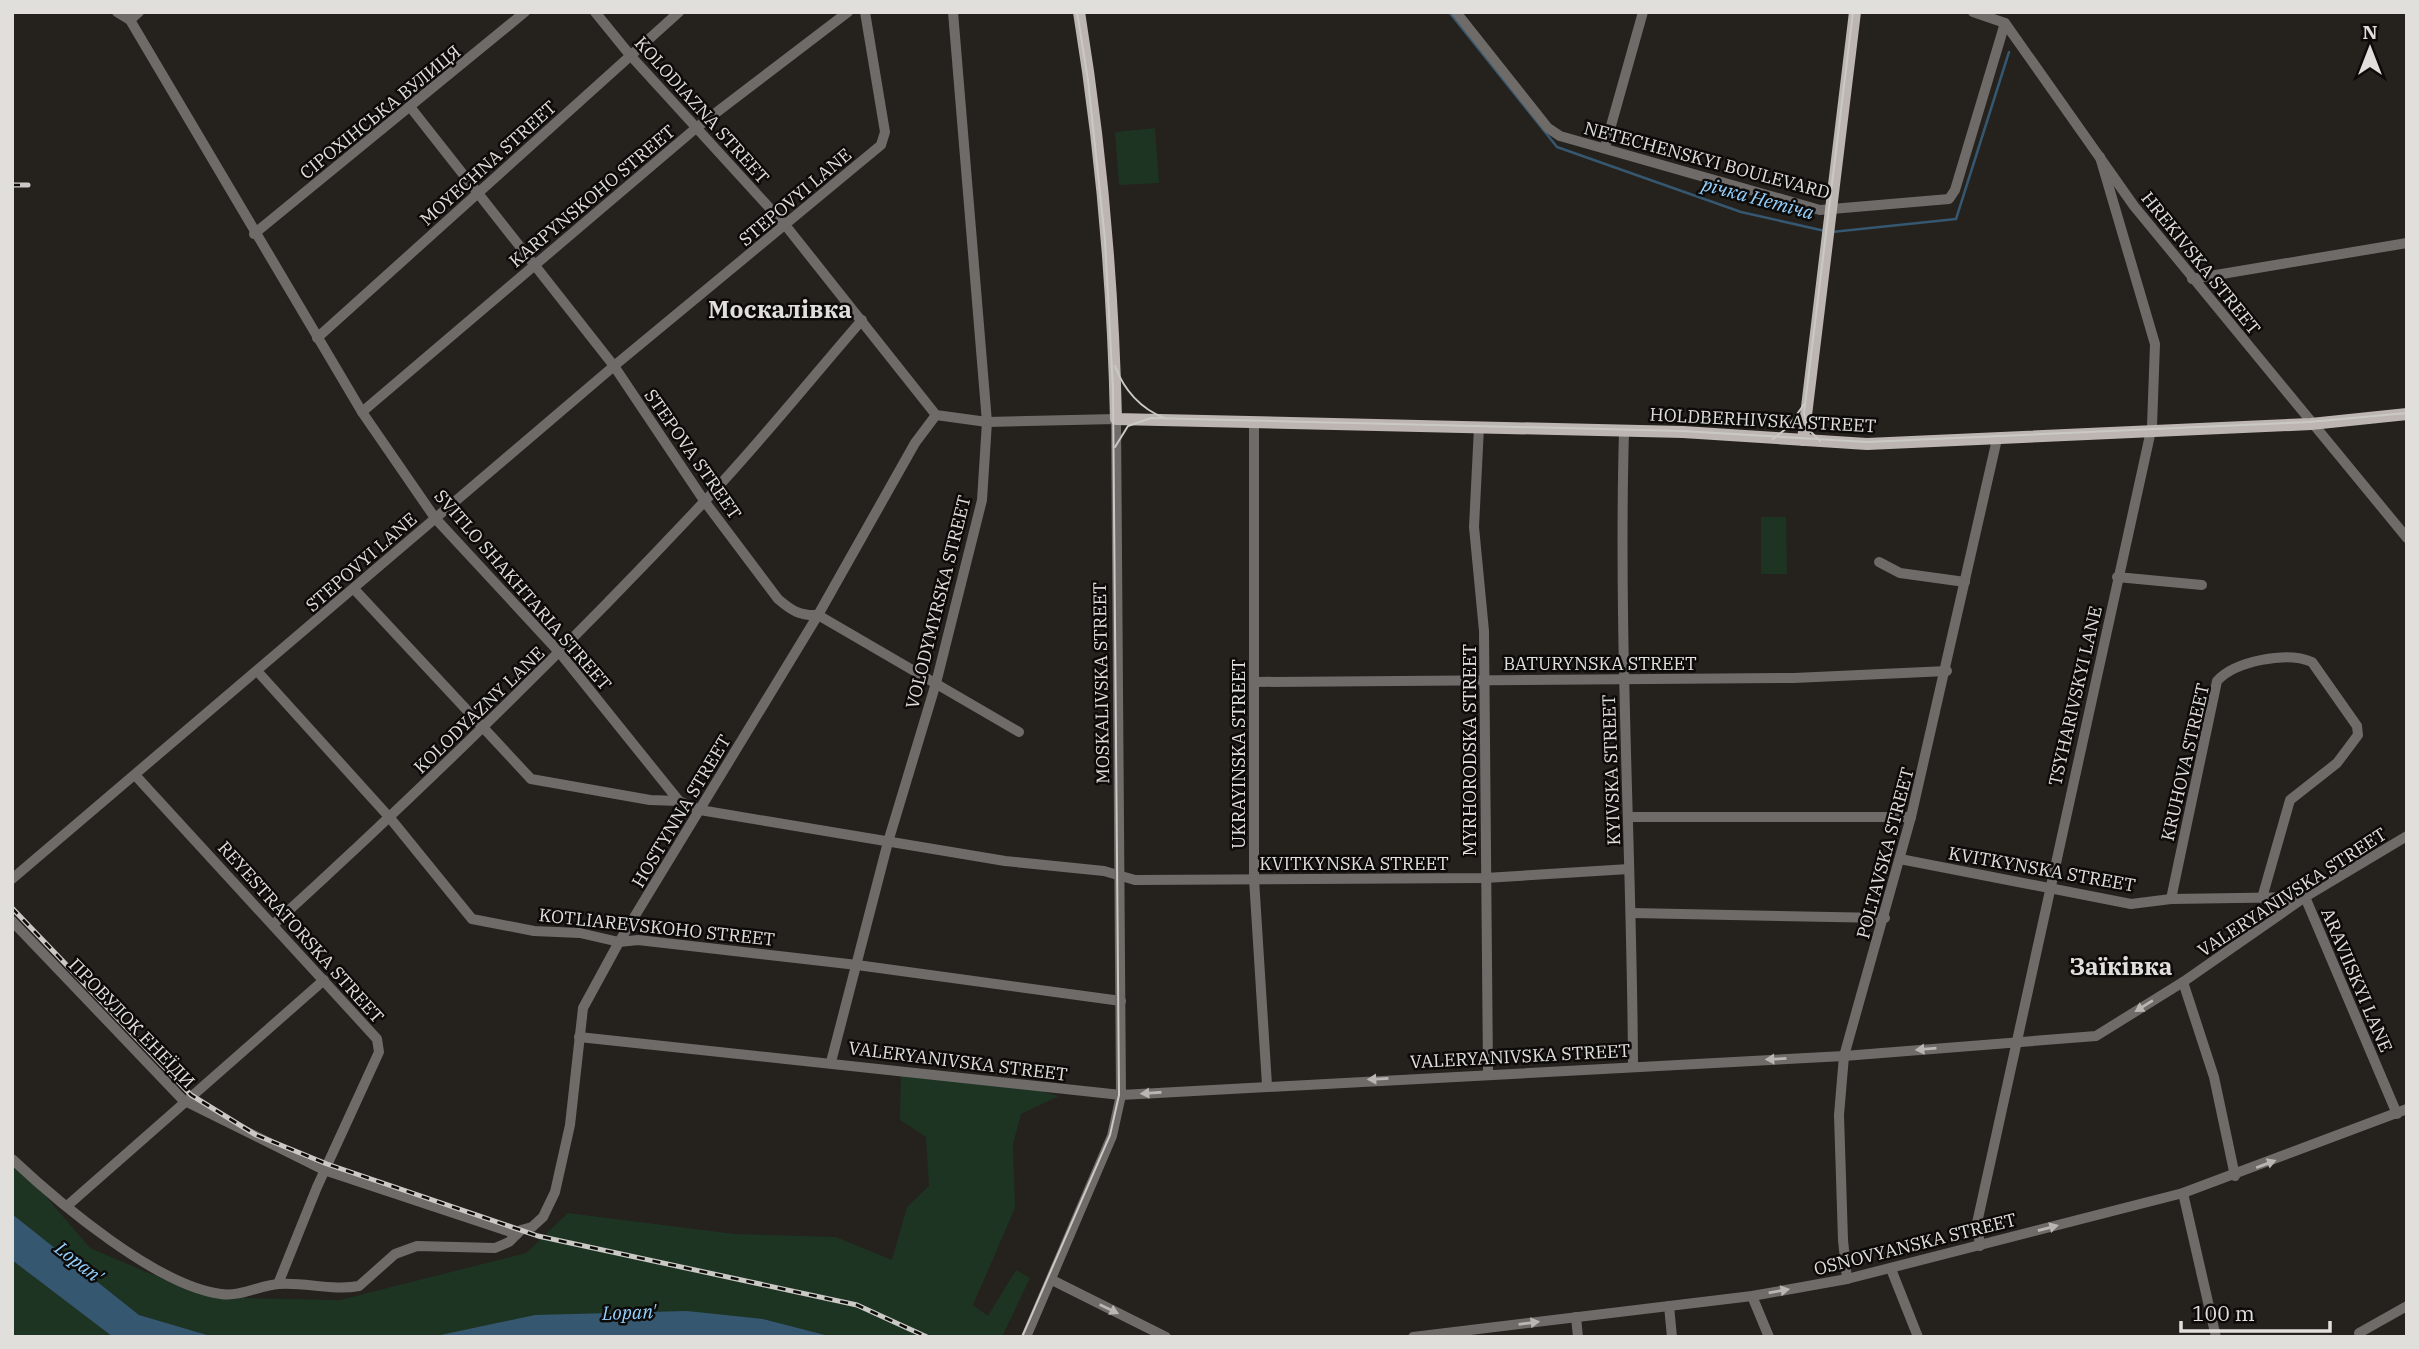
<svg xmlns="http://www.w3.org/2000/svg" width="2419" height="1349" font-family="'IBM Plex Serif',serif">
  <rect width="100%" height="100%" fill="#25211c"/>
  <g fill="#1d3423">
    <polygon points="1155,128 1159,183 1119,185 1115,132"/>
    <polygon points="1761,517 1786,517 1787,574 1761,574"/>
    <polygon points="901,1071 1013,1084 1059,1096 1021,1114 1013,1144 1015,1208 973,1305 988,1316 1016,1270 1030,1278 1002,1337 833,1337 763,1319 432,1337 214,1337 139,1315 12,1214 12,1166 43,1193 90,1248 196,1293 245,1298 340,1300 526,1253 568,1213 735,1234 836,1237 892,1260 907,1207 929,1186 926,1137 900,1120"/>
    <polygon points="12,1259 23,1268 113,1337 12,1337"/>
  </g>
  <g fill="#355770">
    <polygon points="12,1214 139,1315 214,1337 113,1337 12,1260"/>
    <polygon points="687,1311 763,1319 833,1337 431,1337 535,1315"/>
  </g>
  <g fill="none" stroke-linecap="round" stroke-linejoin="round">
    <g stroke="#355770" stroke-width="2.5">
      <polyline points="1449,12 1557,147 1741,212 1825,231"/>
      <polyline points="1832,232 1956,219 2009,52"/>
    </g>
    <g stroke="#6e6b69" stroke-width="10">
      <polyline points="117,12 130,20 362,412 435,518 560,653 679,801 700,810 1005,861 1104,871 1135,880 1485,878 1629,869"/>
      <polyline points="595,12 630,55 786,226 936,415 987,422 1116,419 1121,1095 1112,1136 1026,1337"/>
      <polyline points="1456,12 1548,128 1560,136 1820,210 1949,199 1955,190 2005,23"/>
      <polyline points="1973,12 2005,23 2134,206 2407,538"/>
      <polyline points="130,20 139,12"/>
      <path d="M411,108L614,366L705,502L778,599C792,611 800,616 818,615L1019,732"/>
      <polyline points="1605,147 1643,12"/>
      <polyline points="254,234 525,12"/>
      <polyline points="2192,279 2407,243"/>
      <polyline points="317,338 679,12"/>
      <polyline points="362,412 696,128 848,12"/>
      <polyline points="1254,423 1254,879 1267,1085"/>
      <polyline points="1479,427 1474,527 1484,631 1488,1073"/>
      <path d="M1624,431C1618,643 1632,855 1633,1066"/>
      <polyline points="1879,562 1900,573 1965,582"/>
      <polyline points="2117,577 2202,585"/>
      <polyline points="355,590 531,779 650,800 679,801"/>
      <polyline points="258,672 390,818 472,919 534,931 580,933 619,942 638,940 857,965 1121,1001"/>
      <polyline points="1254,682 1794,678 1947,671"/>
      <polyline points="135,775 377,1039 379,1052 317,1187 278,1284"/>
      <polyline points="1629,817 1911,817"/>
      <polyline points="1900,859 2131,904 2171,899 2305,897 2397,1114"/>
      <polyline points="12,879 614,366 881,145 885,132 865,12"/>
      <path d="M2171,899L2217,681C2235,661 2287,651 2312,662L2357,726L2358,735L2337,763L2290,800L2262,898"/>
      <polyline points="1632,913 1885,918"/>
      <polyline points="12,921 183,1100 324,1170 517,1234"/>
      <path d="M274,924C422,789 565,650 702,504C758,445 809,381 862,320"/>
      <polyline points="2183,982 2214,1077 2235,1176"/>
      <polyline points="579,1037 1121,1095 1844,1056 2096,1036 2183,982 2305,897 2407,836"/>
      <polyline points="831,1062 888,842 936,683 982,500 987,422 953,12"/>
      <path d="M12,1159C59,1203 157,1286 221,1294C241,1297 260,1285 279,1284C305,1282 333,1291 359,1286L395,1254L417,1246L495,1248L509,1242L521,1230L532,1227L543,1217L555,1192L570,1125L583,1008L619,942L818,615L915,443L936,415"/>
      <polyline points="2183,1193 2216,1337"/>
      <polyline points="67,1206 324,980"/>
      <polyline points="1980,1246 1977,1223 2152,426 2155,344 2100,157"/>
      <polyline points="1891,1269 1918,1337"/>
      <polyline points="1847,1279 1843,1240 1839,1115 1844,1056 1911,817 1997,439"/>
      <polyline points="1052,1280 1166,1337"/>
      <polyline points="1752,1296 1769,1337"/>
      <polyline points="1669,1306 1672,1337"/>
      <polyline points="1576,1317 1578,1337"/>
      <polyline points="2359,1333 2407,1306"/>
      <polyline points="1413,1337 1752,1296 1847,1279 2183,1193 2407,1109"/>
    </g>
    <g stroke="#bcb5b1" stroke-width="12">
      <path d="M1079,12C1101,147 1113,283 1116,419L1683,432L1867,444L2311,424L2407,414"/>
      <polyline points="1803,440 1855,12"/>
    </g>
    <g stroke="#cbc9c5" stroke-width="2">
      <path d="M1115,366C1124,390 1140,408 1164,418"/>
      <polyline points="1773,439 1787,428 1805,403"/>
      <polyline points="1820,441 1807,428 1804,413 1853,12"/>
      <polyline points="1115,447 1128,426 1151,418 1683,431 1867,442 2309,422 2407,413"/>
      <polyline points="1022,1337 1110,1135 1119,1095 1113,389 1105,240 1088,80 1077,12"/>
    </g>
    <defs>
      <g id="rail">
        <polyline points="12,185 28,185"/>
        <polyline points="12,908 191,1095 256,1135 327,1164 538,1236 857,1305 927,1337"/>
      </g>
    </defs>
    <use href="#rail" stroke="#cbc9c5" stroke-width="5"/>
    <use href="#rail" stroke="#0d0b09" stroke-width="2.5" stroke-dasharray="8" stroke-linecap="butt"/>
  </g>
  <defs><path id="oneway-solid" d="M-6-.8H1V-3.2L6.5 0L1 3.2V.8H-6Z" transform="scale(1.75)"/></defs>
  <g fill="#b9b6b3">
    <use href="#oneway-solid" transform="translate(2144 1006) rotate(148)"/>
    <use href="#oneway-solid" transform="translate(1926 1049) rotate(175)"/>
    <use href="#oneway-solid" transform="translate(1776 1059) rotate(177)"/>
    <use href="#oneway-solid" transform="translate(1378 1079) rotate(177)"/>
    <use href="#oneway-solid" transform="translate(1151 1093) rotate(176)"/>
    <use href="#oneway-solid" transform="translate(2266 1164) rotate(-21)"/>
    <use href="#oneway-solid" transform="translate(2048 1228) rotate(-15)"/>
    <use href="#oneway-solid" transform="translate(1779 1291) rotate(-10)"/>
    <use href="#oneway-solid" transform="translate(1109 1309) rotate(26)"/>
    <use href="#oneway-solid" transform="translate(1529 1323) rotate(-7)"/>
  </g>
  <g text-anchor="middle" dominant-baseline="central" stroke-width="5" stroke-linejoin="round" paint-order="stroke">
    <g font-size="18" fill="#e1dfdb" stroke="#0d0b09">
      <text transform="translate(702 110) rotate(48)">KOLODIAZNA STREET</text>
      <text transform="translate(380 112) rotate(-39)">СІРОХІНСЬКА ВУЛИЦЯ</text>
      <text transform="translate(1707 160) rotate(15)">NETECHENSKYI BOULEVARD</text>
      <text transform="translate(488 163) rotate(-42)">MOYECHNA STREET</text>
      <text transform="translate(592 196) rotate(-40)">KARPYNSKOHO STREET</text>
      <text transform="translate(795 197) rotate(-40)">STEPOVYI LANE</text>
      <text transform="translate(2201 263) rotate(51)">HREKIVSKA STREET</text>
      <text transform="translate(1763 420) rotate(3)">HOLDBERHIVSKA STREET</text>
      <text transform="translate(693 454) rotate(55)">STEPOVA STREET</text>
      <text transform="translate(361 562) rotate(-41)">STEPOVYI LANE</text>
      <text transform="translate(523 590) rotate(49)">SVITLO SHAKHTARIA STREET</text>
      <text transform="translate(938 602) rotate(-76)">VOLODYMYRSKA STREET</text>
      <text x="1600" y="663">BATURYNSKA STREET</text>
      <text transform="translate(1101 683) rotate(-91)">MOSKALIVSKA STREET</text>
      <text transform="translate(2075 696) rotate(-77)">TSYHARIVSKYI LANE</text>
      <text transform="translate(479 710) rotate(-44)">KOLODYAZNY LANE</text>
      <text transform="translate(1469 750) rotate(-90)">MYRHORODSKA STREET</text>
      <text transform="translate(1238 754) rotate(-90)">UKRAYINSKA STREET</text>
      <text transform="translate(2185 762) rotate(-77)">KRUHOVA STREET</text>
      <text transform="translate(1611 770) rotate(-92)">KYIVSKA STREET</text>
      <text transform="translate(681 811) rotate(-59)">HOSTYNNA STREET</text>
      <text transform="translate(1885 853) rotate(-75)">POLTAVSKA STREET</text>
      <text x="1354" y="863">KVITKYNSKA STREET</text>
      <text transform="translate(2042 869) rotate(10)">KVITKYNSKA STREET</text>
      <text transform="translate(2292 892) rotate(-33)">VALERYANIVSKA STREET</text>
      <text transform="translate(657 927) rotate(6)">KOTLIAREVSKOHO STREET</text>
      <text transform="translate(301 932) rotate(48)">REYESTRATORSKA STREET</text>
      <text transform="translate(2357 980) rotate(67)">ARAVIISKYI LANE</text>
      <text transform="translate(132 1023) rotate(46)">ПРОВУЛОК ЕНЕЇДИ</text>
      <text transform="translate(1520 1056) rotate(-3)">VALERYANIVSKA STREET</text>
      <text transform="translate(958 1061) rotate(7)">VALERYANIVSKA STREET</text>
      <text transform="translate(1915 1244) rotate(-14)">OSNOVYANSKA STREET</text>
    </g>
    <g font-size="19" font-style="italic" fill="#95d1fe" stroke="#0d0b09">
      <text transform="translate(1758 198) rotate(15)">річка Нетіча</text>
      <text transform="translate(79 1262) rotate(38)">Lopan'</text>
      <text transform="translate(629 1312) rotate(-2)">Lopan'</text>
    </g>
    <g font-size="24" font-weight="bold" fill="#e1dfdb" stroke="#0d0b09">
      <text x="780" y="309">Москалівка</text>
      <text x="2121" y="966">Заїківка</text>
    </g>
  </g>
  <rect width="2419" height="1349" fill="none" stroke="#e1dfdb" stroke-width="28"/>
  <g transform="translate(2370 49)" stroke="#0d0b09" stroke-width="5" paint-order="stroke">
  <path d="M0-5L12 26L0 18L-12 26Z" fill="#e1dfdb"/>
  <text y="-10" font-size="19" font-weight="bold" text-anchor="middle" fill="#e1dfdb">N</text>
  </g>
  <path d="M2181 1321v10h149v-10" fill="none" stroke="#e1dfdb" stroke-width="3.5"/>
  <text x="2192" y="1321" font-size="21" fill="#e1dfdb" stroke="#0d0b09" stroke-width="5" paint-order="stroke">100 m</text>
</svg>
